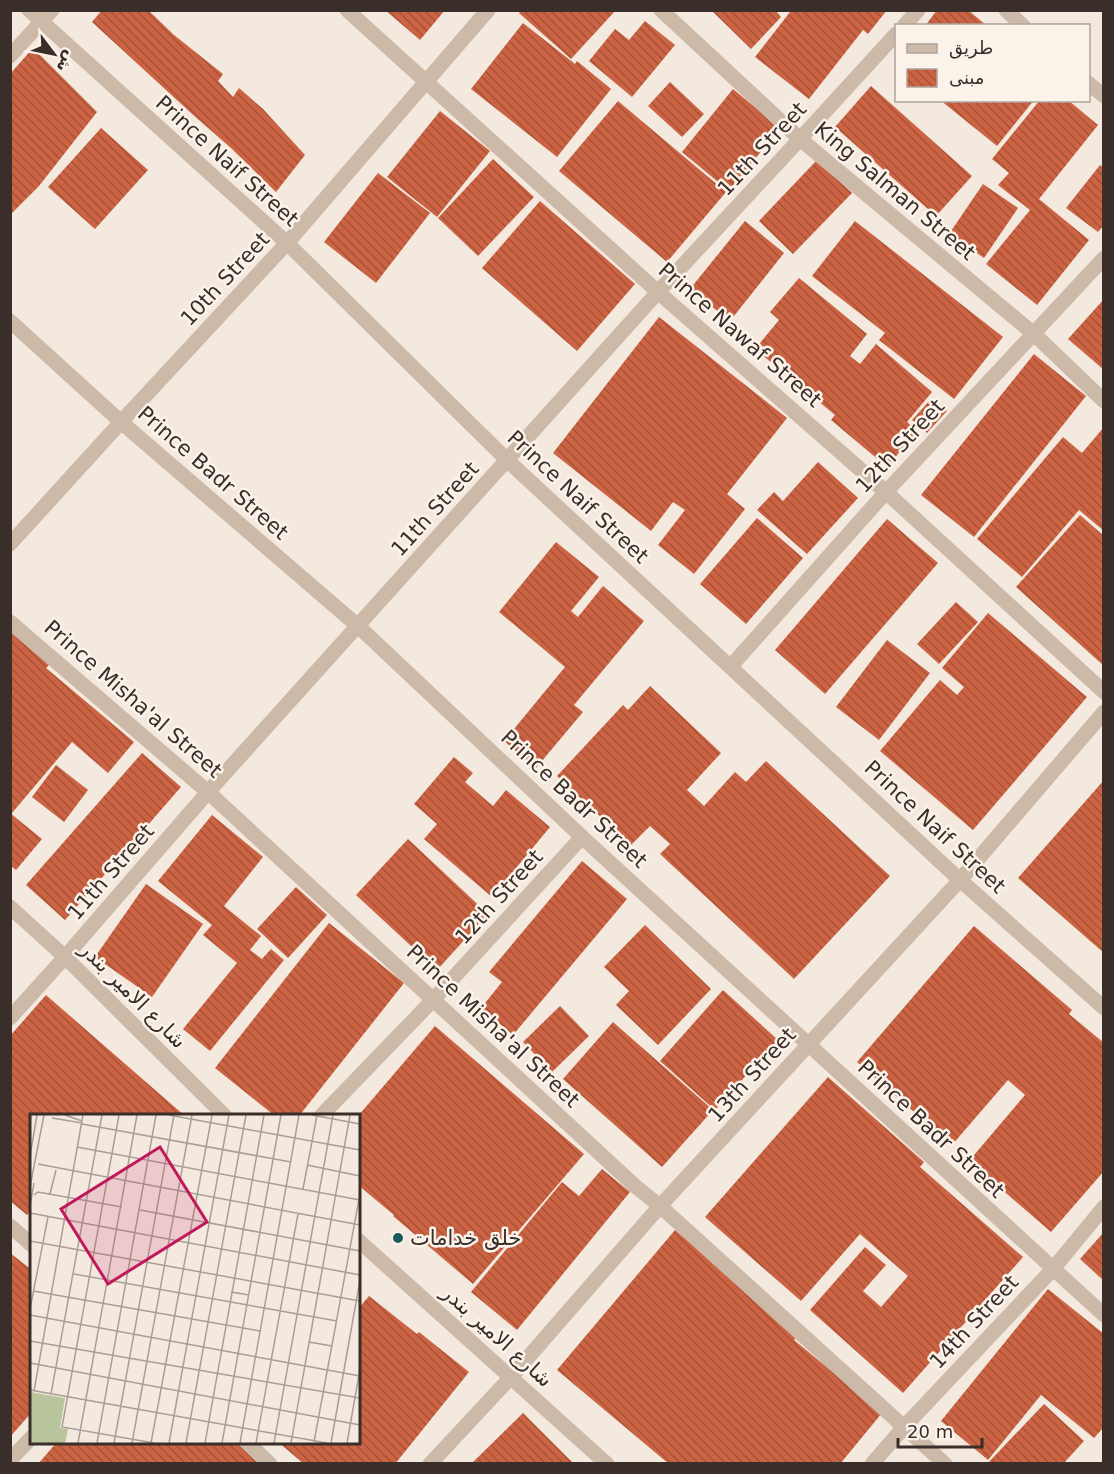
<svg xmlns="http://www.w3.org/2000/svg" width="1114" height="1474" font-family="'DejaVu Sans','Noto Naskh Arabic',sans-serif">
  <defs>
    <pattern id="building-back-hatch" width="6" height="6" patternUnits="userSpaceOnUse" patternTransform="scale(1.5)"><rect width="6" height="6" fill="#cc6343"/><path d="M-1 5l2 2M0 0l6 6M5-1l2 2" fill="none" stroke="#a75238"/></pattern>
  </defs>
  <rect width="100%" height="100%" fill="#f4e9de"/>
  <g fill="url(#building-back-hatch)">
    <polygon points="102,10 148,10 174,35 223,74 218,81 233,97 239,88 263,109 305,155 276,192 231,148 191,113 92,22"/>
    <polygon points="385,10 445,10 420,40"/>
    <polygon points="521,10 616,10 571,59 519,13"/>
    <polygon points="711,10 775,10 781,17 751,49"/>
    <polygon points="788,10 887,10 868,34 863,30 809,99 755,57 790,12"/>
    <polygon points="937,10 968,10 987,26 925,26"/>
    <polygon points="645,21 675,45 632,97 589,61 615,29 629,40"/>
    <polygon points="523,23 575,64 577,61 611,89 557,157 471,89"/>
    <polygon points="33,48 97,112 39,186 10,215 10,74"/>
    <polygon points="670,82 704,114 682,137 648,106"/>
    <polygon points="871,86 972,176 936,216 835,127"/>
    <polygon points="733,89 780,128 729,191 682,152"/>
    <polygon points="940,100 1034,100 997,146"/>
    <polygon points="1040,100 1068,100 1098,125 1039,199 1089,240 1037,305 986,264 1030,210 998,185 1009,173 992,159"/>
    <polygon points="618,101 726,192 667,262 559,171"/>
    <polygon points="440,111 490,151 437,217 387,177"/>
    <polygon points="101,128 148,170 95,229 48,187"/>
    <polygon points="493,159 534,197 478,256 438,218"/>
    <polygon points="817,160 852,193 793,254 759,221"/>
    <polygon points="1100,165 1104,168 1104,225 1098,232 1066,208"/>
    <polygon points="378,173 430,213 376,283 324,242"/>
    <polygon points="983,184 1018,208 984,258 949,234"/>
    <polygon points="540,201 635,284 577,351 482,268"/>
    <polygon points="745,221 784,253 730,321 690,289"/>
    <polygon points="855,221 1003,337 954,399 879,340 885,333 812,276"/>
    <polygon points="799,278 867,334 850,356 860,364 876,344 932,392 907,422 917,431 887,467 831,420 835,415 755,349 779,320 770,312"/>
    <polygon points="1104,299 1104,370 1068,339"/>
    <polygon points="659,317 787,418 727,494 745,509 694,574 658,545 685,510 673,502 651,531 553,453"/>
    <polygon points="1034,354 1086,396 974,537 921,495"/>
    <polygon points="932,398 947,411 927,433 912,420"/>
    <polygon points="1104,427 1104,531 1079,510 1022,577 977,539 1063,437 1082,453"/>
    <polygon points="818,462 858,498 807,554 757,510 774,492 783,501"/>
    <polygon points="1080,515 1104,536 1104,666 1016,587"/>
    <polygon points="757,518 803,558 746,624 700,584"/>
    <polygon points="887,519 938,563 825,694 775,650"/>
    <polygon points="556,542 599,577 571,611 578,617 603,586 644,621 574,705 583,712 536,768 504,741 565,667 499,612"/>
    <polygon points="956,602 978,622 939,664 917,644"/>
    <polygon points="988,613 1087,697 973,830 880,751 940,680 957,695 964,687 942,668"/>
    <polygon points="10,631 50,664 46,668 134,742 108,773 72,742 12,813 10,812"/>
    <polygon points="887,640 930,673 879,740 836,707"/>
    <polygon points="650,686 721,753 687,790 704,806 735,772 746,782 766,761 890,876 794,979 660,854 670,844 650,826 631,845 557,776 623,705 628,710"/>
    <polygon points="142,753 181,787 65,920 26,885"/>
    <polygon points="454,757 473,773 465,782 493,806 506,790 550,827 492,897 424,839 437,824 414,804"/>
    <polygon points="56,765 88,790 64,822 32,797"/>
    <polygon points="1104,780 1104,953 1018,878"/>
    <polygon points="10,813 42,839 16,870 10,865"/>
    <polygon points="212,815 263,857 224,906 261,936 250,950 262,959 271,949 284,960 210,1051 183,1029 237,963 203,935 212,925 158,881"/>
    <polygon points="408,839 488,914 437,970 356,895"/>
    <polygon points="582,861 627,899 513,1035 481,1008 502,982 489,972"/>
    <polygon points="146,884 203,924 152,997 95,957"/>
    <polygon points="296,887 327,915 288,958 257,929"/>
    <polygon points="329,923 404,983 299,1116 275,1116 215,1068"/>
    <polygon points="645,925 711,989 658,1045 616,1005 629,991 604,967"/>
    <polygon points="974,926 1072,1010 1069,1014 1104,1043 1104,1171 1051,1232 969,1161 1025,1095 1008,1080 952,1145 857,1062"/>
    <polygon points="723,990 778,1040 715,1110 660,1061"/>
    <polygon points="46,995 185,1116 32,1116 32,1209 27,1215 10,1201 10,1036"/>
    <polygon points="560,1006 589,1036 552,1072 523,1042"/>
    <polygon points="613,1022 713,1110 662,1167 563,1079"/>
    <polygon points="435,1026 584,1154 473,1284 393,1216 394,1215 358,1185 358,1116"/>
    <polygon points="828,1077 924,1162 920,1167 1023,1257 903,1393 810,1310 865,1247 886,1265 863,1291 881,1307 908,1276 860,1234 801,1301 705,1217"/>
    <polygon points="602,1169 630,1192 517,1330 471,1292 562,1182 579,1196"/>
    <polygon points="675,1230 799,1334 794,1340 882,1413 840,1464 669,1464 557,1370"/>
    <polygon points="1104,1232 1104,1281 1080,1259"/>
    <polygon points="10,1253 32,1270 32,1412 10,1437"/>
    <polygon points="1048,1289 1104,1334 1102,1340 1104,1341 1104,1427 1094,1438 1041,1395 988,1460 941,1421"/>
    <polygon points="369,1296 417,1334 419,1332 469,1372 395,1464 304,1464 278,1442 358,1442 358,1309"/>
    <polygon points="1044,1404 1084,1441 1063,1464 987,1464"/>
    <polygon points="523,1413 574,1464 471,1464"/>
    <polygon points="57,1442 236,1442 259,1464 38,1464"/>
  </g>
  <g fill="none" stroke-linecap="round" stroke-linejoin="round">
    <g stroke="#cdb9a8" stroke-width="15">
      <polyline points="347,10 658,292 886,492 1104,692"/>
      <polyline points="661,10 800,139 1034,334 1104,401"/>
      <polyline points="1006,10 1023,26"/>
      <polyline points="904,26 918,10"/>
      <polyline points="10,56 52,10"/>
      <polyline points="1088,83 1104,96"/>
      <polyline points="10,321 121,422 358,626 582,837 1104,1315"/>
      <polyline points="10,622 208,792 635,1186 660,1206 945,1464"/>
      <polyline points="731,666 886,492 1104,258"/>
      <polyline points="10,1018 65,957 208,792 658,292 800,139 896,34"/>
      <polyline points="321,1116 433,1000 582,837"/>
      <polyline points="10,1226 32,1245"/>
      <polyline points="247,1442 270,1464"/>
      <polyline points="10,1460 32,1437"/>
      <polyline points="872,1464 904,1427 1053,1269 1104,1207"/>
    </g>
    <g stroke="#cdb9a8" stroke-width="15">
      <polyline points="29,10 287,243 507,460 960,880 1104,1008"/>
      <polyline points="10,544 121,422 287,243 488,10"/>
      <polyline points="10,907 65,957 225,1116"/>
      <polyline points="358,1240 607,1464"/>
      <polyline points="430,1464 511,1377 660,1206 960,880 1104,712"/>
    </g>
  </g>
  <circle fill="#1c5a5e" stroke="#fbf3ea" stroke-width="2" cx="398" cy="1238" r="6"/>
  <g text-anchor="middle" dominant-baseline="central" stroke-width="5" stroke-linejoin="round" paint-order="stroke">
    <g font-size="21" fill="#392e29" stroke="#fbf3ea">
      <text transform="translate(762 149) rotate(-47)">11th Street</text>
      <text transform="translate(227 161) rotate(42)">Prince Naif Street</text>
      <text transform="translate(895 191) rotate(40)">King Salman Street</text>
      <text transform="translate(225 279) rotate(-47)">10th Street</text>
      <text transform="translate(740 335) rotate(41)">Prince Nawaf Street</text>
      <text transform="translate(900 446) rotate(-47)">12th Street</text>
      <text transform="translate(213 473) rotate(41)">Prince Badr Street</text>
      <text transform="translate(578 497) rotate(43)">Prince Naif Street</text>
      <text transform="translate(435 509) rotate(-48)">11th Street</text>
      <text transform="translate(133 699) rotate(41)">Prince Misha'al Street</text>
      <text transform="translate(574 799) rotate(43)">Prince Badr Street</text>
      <text transform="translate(935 827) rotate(43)">Prince Naif Street</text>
      <text transform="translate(111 872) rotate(-49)">11th Street</text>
      <text transform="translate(499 897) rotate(-48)">12th Street</text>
      <text transform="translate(133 995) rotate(45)">شارع الامير بندر</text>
      <text transform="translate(493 1026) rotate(43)">Prince Misha'al Street</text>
      <text transform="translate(752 1075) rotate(-48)">13th Street</text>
      <text transform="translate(931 1129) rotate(43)">Prince Badr Street</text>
      <text transform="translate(974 1322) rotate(-47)">14th Street</text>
      <text transform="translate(497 1336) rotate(42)">شارع الامير بندر</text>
    </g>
    <g font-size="21" fill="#392e29" stroke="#fbf3ea" text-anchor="start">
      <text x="410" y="1238">خلق خدامات</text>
    </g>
  </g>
  <g transform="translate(30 1114)">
    <rect width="330" height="330" fill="#f4e9de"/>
    <path d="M0,278L35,284L30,314L38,315L35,329H0Z" fill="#b7c49c"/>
    <path fill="none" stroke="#a99e96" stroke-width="1.5" d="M35,1L52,7M89,1L32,313L124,329M139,1L330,36M282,1L330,10M22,4L52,9M52,10L261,48M47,33L330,86M0,42L7,1M8,50L330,111M277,51L330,62M0,73L14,1M273,75L287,1M20,80L26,56M4,81L8,78L92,93M0,92L4,69M110,96L330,137M0,99L330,161M0,127L330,187M44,160L307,207M3,177L230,217M201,178L219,181M0,195L18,103M0,201L330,262M0,227L330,284M279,228L302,232M0,249L330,311M0,276L297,329M4,277L53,1M21,280L72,1M284,328L330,80M48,329L107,1M67,329L126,1M84,329L144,1M102,329L162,1M121,329L182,1M139,329L199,1M156,329L216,1M175,329L234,1M192,329L251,1M210,329L269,1M226,329L268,100M244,329L303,1M261,329L320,1M301,329L330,166M317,329L330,255"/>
    <path fill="#c2185b" fill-opacity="0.15" stroke="#c2185b" stroke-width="3" d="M130,33L177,108L78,170L31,95Z"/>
    <rect width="330" height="330" fill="none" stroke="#392e29" stroke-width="3"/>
  </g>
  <rect width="1114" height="1474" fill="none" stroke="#392e29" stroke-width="24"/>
  <rect x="895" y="24" width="195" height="78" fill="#fbf3ea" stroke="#ada49d" stroke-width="1.5"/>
  <rect x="907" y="44" width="30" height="9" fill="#cdb9a8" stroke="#ada49d" stroke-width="1.5"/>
  <text x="949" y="54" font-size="18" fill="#392e29">طريق</text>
  <rect x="907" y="69" width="30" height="18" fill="url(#building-back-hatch)" stroke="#ada49d" stroke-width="1.5"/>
  <text x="949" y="84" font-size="18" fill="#392e29">مبنى</text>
  <g transform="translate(54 54) rotate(122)" stroke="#fbf3ea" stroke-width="4.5" paint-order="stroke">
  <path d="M0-4.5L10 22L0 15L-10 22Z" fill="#392e29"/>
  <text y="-9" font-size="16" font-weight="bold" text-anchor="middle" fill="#392e29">ش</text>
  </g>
  <path d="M898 1438v9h84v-9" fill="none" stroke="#392e29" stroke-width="3"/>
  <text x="907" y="1438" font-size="18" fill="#392e29" stroke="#fbf3ea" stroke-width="4.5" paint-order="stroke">20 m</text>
</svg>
